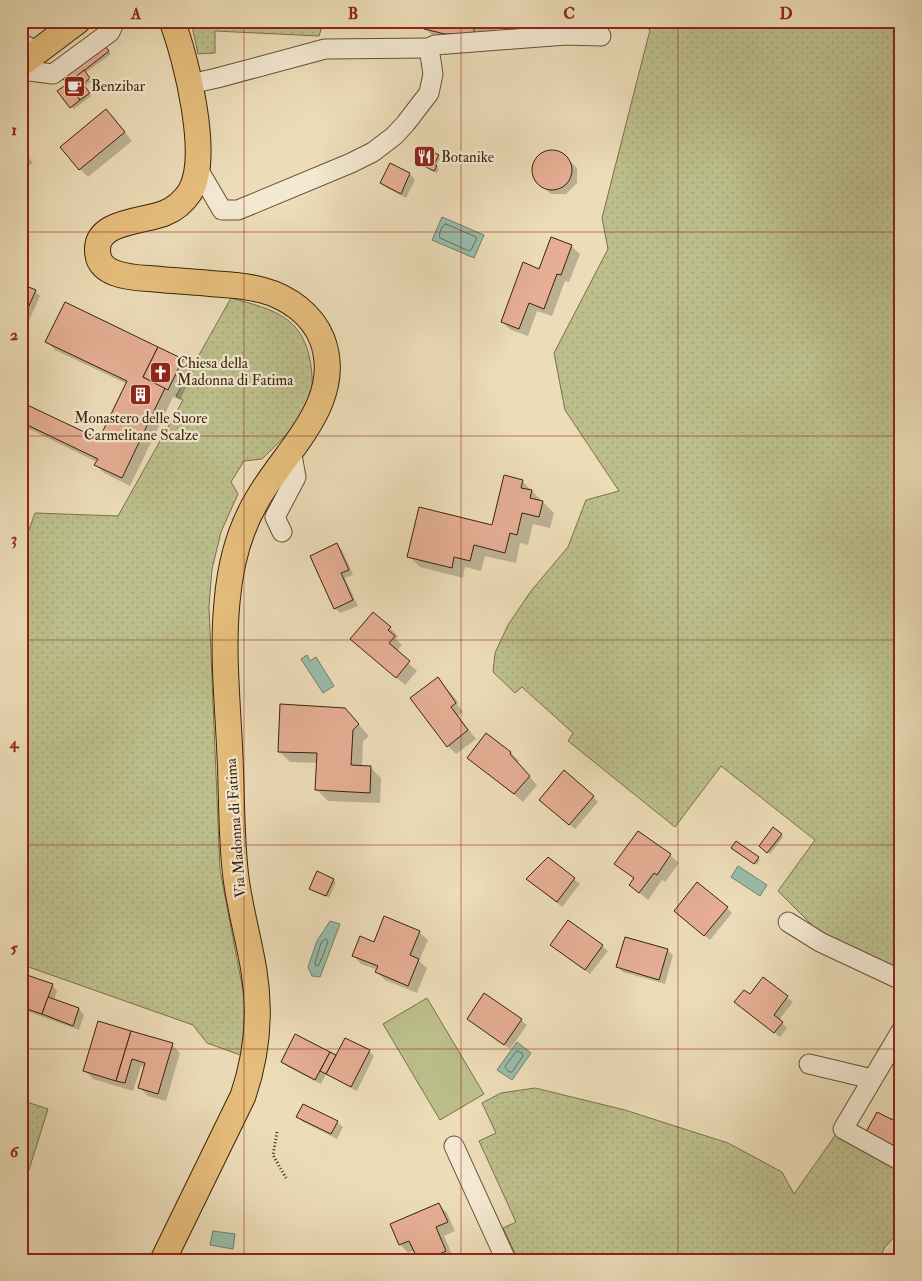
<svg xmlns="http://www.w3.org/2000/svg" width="922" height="1281" font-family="'IM FELL Double Pica',serif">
  <defs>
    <pattern id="grass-dots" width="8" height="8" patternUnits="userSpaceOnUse" patternTransform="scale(1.25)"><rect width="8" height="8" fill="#bcbf8c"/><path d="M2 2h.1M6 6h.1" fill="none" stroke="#a2a477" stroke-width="1.8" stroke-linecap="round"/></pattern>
  </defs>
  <rect width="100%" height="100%" fill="#ecdcb8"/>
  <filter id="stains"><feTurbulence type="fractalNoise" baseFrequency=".004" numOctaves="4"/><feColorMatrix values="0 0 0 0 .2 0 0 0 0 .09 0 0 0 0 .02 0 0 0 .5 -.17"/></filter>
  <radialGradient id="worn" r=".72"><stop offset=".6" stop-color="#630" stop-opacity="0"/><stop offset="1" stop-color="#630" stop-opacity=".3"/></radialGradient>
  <g fill="url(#grass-dots)" stroke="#7b704a">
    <polygon points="191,21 324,21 319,36 215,31 215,53 198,54"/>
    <polygon points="635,21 901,21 901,971 825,938 778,891 815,840 721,766 675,827 568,741 573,733 522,687 515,693 493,672 495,653 508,625 531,591 568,547 586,500 619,491 565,410 554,353 608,249 602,218 650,30"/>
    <path d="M231,298C274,310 304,316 311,366C313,379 313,395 307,407C296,427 278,443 262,459L244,461L231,482L238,494L221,532L212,569L209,606L220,870L246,1006L243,1056L207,1043L193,1025L23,965L21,971V552L35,513L118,516L183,400L176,396Z"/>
    <polygon points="535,1088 625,1110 728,1143 782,1172 794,1194 839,1130 901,1166 901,1230 884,1248 880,1260 752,1260 728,1255 695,1260 518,1260 503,1228 516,1222 479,1141 496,1133 482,1103 501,1093"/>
    <polygon points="21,1100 48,1109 22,1192 21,1191"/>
  </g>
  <polygon fill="#bcbf8c" stroke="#7b704a" points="427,998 484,1094 440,1120 383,1024"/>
  <g fill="#99bcab" stroke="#737e6a">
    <polygon points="442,217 484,235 474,258 432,240"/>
    <polygon points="307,655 310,661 316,657 334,686 323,693 301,659"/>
    <polygon points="738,866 767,885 760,896 731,877"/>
    <polygon points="330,921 340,924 320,977 312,976 308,967 317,941"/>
    <polygon points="517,1042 531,1053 512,1080 497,1070"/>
    <polygon points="213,1231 235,1234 233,1249 210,1245"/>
  </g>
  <g fill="#0003">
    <polygon points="405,21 495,21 495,34 434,37 426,29 411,27"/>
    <polygon points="97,36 111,54 85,73 92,81 84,87 91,96 74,109 71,107 69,84"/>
    <polygon points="114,119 132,141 88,177 80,169"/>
    <polygon points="21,148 33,163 21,171"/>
    <polygon points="544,151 559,151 577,168 577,183 566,194 551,194 533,178 533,162"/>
    <polygon points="438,156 440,159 436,166 439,169 437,173 423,166 418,159"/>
    <polygon points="391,165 410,174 415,180 406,198 387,188 382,183"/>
    <polygon points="571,246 580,254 569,282 565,281 552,316 537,311 528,336 511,330 502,322 540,270"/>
    <polygon points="21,285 35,291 40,296 28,323 21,320"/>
    <polygon points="65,303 192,365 191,368 194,371 180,400 173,397 130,486 104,473 96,465 97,462 21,425 21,403 100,441 127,384 55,350 47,341"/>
    <polygon points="522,481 554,513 550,528 533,524 528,545 520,543 516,563 485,556 481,571 465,567 463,578 420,567 409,556 492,526"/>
    <polygon points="336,545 342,550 353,575 345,578 358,606 340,613 335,608"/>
    <polygon points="390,628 398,636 396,639 402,645 396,652 417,671 405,685 360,647"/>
    <polygon points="438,678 459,703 457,704 463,712 458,716 476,739 456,754 448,746"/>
    <polygon points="345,709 369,736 363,741 362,767 370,767 381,778 380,803 328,801 317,790 318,763 290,762 279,751"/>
    <polygon points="487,734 511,753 519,761 517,763 537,785 523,802 469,758"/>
    <polygon points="593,797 598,802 575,829 546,805"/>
    <polygon points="638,832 670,855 679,863 665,882 662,880 648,900 630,885 634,879 616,864"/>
    <polygon points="781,835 783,837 770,854 763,848"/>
    <polygon points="735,851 758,858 760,860 757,865"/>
    <polygon points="548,859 580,884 562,907 533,884"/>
    <polygon points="333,880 336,882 329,898 311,888"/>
    <polygon points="727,908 732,913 710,940 681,917"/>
    <polygon points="419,932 428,940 419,961 427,968 417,993 385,980 377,972 378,970 361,964 353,955 374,944"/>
    <polygon points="552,945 602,946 608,951 590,974"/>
    <polygon points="667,950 673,955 665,984 623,972 618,967"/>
    <polygon points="21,975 52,985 57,991 54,1000 79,1009 84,1015 79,1030 21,1009"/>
    <polygon points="763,979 793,1002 779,1020 787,1028 780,1037 741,1007"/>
    <polygon points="468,1019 521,1020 527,1025 510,1049"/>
    <polygon points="296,1036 337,1056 369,1051 374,1056 357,1091 326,1074 321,1084 288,1067 283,1062"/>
    <polygon points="172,1045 180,1053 166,1101 148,1096 139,1087 145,1068 141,1066 133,1091 93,1079 85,1070"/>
    <polygon points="298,1117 337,1122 343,1127 337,1139 303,1122"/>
    <polygon points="901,1126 899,1150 873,1137"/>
    <polygon points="439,1205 447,1213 455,1231 444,1236 454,1259 419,1260 415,1250 408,1253 400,1244"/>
  </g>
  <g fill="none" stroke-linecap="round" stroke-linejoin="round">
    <g stroke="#6a6f5a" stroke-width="1">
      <path d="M446,224L476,237V240L471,250L469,251L440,238C438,234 442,225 446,224Z"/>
      <polygon points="326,939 328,942 319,965 316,966 315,963 321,943"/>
      <polygon points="517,1051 522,1053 523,1056 512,1072 509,1072 505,1067"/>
    </g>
  </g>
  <g fill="#e5ae95" stroke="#3a2209">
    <polygon points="417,21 487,21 487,27 474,26 474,34 445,34 424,29 424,22"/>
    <polygon points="94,32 109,51 67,84 52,64"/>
    <polygon points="84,70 90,78 83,84 90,93 80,100 67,84"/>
    <polygon points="67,84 80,100 70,108 57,91"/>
    <polygon points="106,109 125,132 79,170 60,147"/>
    <polygon points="423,147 439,155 434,164 437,166 434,171 420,164 421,161 417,159"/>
    <polygon points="21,148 28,157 21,162"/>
    <circle cx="552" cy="170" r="20"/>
    <polygon points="390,163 410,173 401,194 380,183"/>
    <polygon points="551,237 572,245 561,275 557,274 544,309 529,303 519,329 501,322 523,262 539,269"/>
    <polygon points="21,284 36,290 23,319 21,318"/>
    <polygon points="65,302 158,347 143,377 165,388 122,478 94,465 98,459 21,422 21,402 99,439 127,381 45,342"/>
    <polygon points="158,347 183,359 168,390 143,377"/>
    <polygon points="183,359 190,362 187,369 180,366"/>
    <polygon points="504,475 523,480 521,488 532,490 530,498 543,501 539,517 522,513 517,535 510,533 505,553 474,545 470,561 454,557 452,568 407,557 419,507 492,525"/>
    <polygon points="337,543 349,570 341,573 353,600 334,609 310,556"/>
    <polygon points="373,612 391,627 388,630 395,636 389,643 410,661 396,678 350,639"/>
    <polygon points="438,677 456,703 451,707 468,730 447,747 410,698"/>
    <polygon points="280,704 345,708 359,724 353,730 351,765 371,766 370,793 315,790 317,753 278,752"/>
    <polygon points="486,733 511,752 510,754 530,776 514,794 467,758"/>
    <polygon points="564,770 594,796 569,825 539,800"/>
    <polygon points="773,827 782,834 767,853 759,846"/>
    <polygon points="638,831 671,854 657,875 654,873 639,893 629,885 634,878 614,864"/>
    <polygon points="736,841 759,857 754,864 731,848"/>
    <polygon points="548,857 575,878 557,902 526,879"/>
    <polygon points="317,871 334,879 326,896 309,889"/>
    <polygon points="697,882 728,907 704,936 674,911"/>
    <polygon points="384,916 420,931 410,955 419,959 408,986 375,972 378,966 352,956 360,936 374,942"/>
    <polygon points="568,920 603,945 585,970 550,945"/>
    <polygon points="625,937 668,949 659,980 616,967"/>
    <polygon points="21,973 53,984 42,1014 21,1007"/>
    <polygon points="763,977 788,996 774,1015 783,1022 774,1033 734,1002 744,990 750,994"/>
    <polygon points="484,993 522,1019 504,1045 467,1019"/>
    <polygon points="48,997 79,1008 73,1026 42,1014"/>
    <polygon points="98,1021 131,1031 116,1081 83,1071"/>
    <polygon points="131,1031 173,1043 158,1094 138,1088 145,1063 132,1059 125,1083 116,1081"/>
    <polygon points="295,1034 330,1052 315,1080 281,1062"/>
    <polygon points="345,1038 370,1050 351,1087 326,1074"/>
    <polygon points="330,1052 336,1055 326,1074 320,1071"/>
    <polygon points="303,1104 338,1121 331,1134 296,1117"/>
    <polygon points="877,1112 901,1124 901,1132 894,1146 866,1132"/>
    <polygon points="439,1203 448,1222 436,1227 446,1251 426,1260 418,1260 409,1241 399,1245 390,1224"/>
  </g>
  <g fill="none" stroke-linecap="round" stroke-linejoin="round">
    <defs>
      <g id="minor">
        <polyline points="21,43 37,52"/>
        <polyline points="21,70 53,74 110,32 115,21"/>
        <polyline points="190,84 217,78 325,49 429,48"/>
        <polyline points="198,169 222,210 238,210 351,163 373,152 394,136 406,123 429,93 433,74 429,48 435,45 566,35 601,36"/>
        <polyline points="282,532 275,517 296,477 291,450"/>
        <polyline points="788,922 820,942 901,980"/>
        <polyline points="901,1031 843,1129 901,1161"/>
        <polyline points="809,1064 872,1079"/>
        <polyline points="454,1146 506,1260"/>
      </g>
      <g id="major">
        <polyline points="21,64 78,21"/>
        <path d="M163,1260L243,1096C257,1055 261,1014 254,971C249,940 240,909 236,878C231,839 232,796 230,757C228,706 222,654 227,602C230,566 238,532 257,500C284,451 346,402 322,339C312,314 288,297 262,290C247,286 231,285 216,284C195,282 175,281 155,279C142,278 128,278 115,273C107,270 99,264 98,255C92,220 144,222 165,213C175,209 184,201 190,192C211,157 186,58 172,21"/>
      </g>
    </defs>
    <use href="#minor" stroke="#665035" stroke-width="21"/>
    <use href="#major" stroke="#3a2209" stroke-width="27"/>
    <polyline stroke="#3a2209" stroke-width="3" stroke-dasharray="1 2.5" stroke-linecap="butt" points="277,1132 273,1155 286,1178"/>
    <use href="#minor" stroke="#f3e8d1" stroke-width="19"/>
    <use href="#major" stroke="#e6be7c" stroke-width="25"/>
  </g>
  <path fill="none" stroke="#8f2418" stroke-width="1" stroke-opacity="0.55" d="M244,21V1260M461,21V1260M678,21V1260M21,232H901M21,436H901M21,640H901M21,845H901M21,1049H901"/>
  <defs>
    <symbol id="cafe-square" viewBox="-11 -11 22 22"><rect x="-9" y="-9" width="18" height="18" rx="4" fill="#8f2418" stroke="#f3e8d1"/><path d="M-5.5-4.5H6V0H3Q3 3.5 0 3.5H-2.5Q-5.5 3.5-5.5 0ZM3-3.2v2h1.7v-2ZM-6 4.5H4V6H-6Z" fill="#fff"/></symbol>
    <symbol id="restaurant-square" viewBox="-11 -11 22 22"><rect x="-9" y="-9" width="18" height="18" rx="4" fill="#8f2418" stroke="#f3e8d1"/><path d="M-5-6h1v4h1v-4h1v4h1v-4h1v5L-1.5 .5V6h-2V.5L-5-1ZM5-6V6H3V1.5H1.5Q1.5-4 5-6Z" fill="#fff"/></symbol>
    <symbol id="church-square" viewBox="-11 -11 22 22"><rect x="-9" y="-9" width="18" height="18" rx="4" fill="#8f2418" stroke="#f3e8d1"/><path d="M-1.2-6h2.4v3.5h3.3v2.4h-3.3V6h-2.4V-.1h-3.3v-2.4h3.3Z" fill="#fff"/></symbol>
    <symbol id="building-square" viewBox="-11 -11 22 22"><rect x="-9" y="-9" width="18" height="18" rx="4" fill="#8f2418" stroke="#f3e8d1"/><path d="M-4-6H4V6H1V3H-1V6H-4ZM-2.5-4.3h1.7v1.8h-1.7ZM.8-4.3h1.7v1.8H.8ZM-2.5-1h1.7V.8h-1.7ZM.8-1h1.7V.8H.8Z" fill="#fff"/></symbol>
  </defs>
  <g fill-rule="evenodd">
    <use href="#cafe-square" x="62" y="74" width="25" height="25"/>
    <use href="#restaurant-square" x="412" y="144" width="25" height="25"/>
    <use href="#church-square" x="148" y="360" width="25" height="25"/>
    <use href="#building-square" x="128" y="382" width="25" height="25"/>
  </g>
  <g text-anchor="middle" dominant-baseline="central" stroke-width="4.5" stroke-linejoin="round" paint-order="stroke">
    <g font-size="15" fill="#3a2209" stroke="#f3e8d1" text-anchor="start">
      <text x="91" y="86">Benzibar</text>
      <text x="441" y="157">Botanike</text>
      <text x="177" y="363">Chiesa della<tspan x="177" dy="17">Madonna di Fatima</tspan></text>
      <text x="141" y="418" text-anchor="middle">Monastero delle Suore<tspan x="141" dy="17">Carmelitane Scalze</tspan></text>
    </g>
    <g font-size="15" fill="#3a2209" stroke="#f3e8d1">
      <text transform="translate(236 828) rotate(-94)">Via Madonna di Fatima</text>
    </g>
  </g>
  <rect width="922" height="1281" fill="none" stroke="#ecdcb8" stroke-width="55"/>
  <rect x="28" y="28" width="866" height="1226" fill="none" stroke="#8f2418" stroke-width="2"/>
  <g font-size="16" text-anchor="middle" font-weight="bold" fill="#8f2418">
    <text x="136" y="19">A</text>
    <text x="353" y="19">B</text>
    <text x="569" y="19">C</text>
    <text x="786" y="19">D</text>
    <text x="14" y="135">1</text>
    <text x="14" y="340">2</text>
    <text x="14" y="544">3</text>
    <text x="14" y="748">4</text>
    <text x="14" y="953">5</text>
    <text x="14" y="1157">6</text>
  </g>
  <rect width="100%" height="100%" filter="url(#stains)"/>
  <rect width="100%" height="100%" fill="url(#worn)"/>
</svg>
